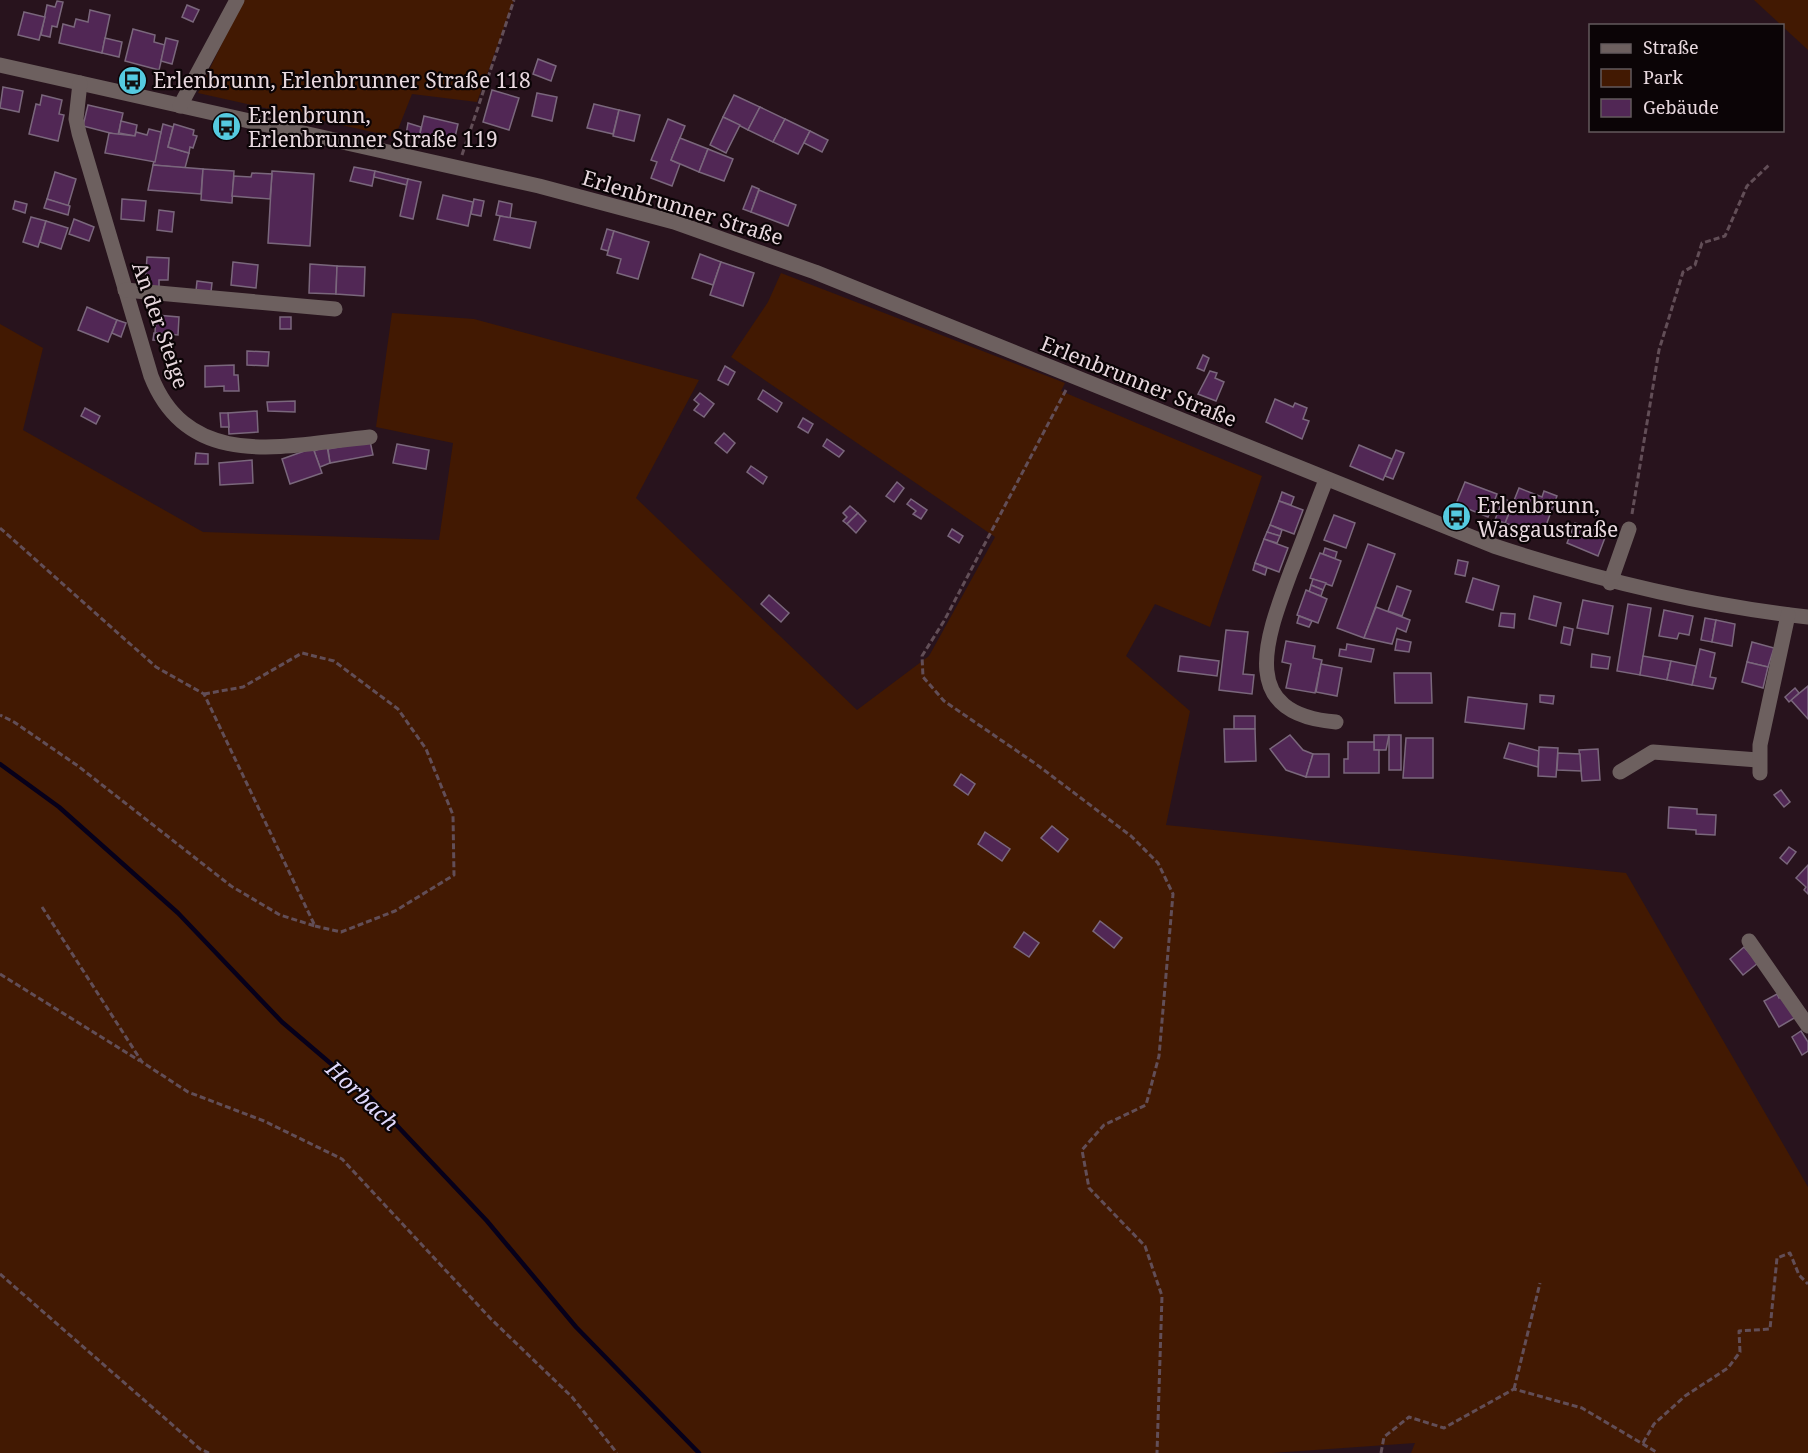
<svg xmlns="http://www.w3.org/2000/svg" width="1808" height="1453" font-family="'Noto Serif',serif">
  <rect width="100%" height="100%" fill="#28131d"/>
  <g fill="#421902">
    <polygon points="243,0 514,0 477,102 412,94 395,137 198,93"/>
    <polygon points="1754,0 1808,0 1808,50"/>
    <polygon points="781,273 1065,383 1061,391 1262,476 1210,627 1155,604 1126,656 1190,711 1166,825 1626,873 1808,1187 1808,1453 1411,1453 1415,1443 1272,1453 0,1453 0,324 43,348 23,430 203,532 439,540 453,443 376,427 392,313 474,319 699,380 636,498 857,710 929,656 995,537 731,357 768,302"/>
  </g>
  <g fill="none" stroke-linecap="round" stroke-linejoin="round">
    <polyline stroke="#07001a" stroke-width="4.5" points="0,764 59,807 178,913 282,1022 370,1097 487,1221 576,1327 699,1453"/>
  </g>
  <g fill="#512755" stroke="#7a677c" stroke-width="1.5">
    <polygon points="57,1 63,2 57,27 52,26 50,37 41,35 47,5 55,7"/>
    <polygon points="187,5 199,10 193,22 182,17"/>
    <polygon points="90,10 110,15 102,53 59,43 63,24 74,27 76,19 88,22"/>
    <polygon points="24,12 45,17 39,40 18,35"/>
    <polygon points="133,29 155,35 154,42 165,45 159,70 125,61"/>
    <polygon points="105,38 122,42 119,57 102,53"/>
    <polygon points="166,38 178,41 172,64 161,61"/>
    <polygon points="538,59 556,66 551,81 533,74"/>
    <polygon points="3,87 23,91 19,112 0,108"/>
    <polygon points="492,90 519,98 509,130 483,122"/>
    <polygon points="537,93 557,97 552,121 532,116"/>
    <polygon points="42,95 62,100 59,114 64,115 58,141 29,134 36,104 40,105"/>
    <polygon points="734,95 760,107 748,130 723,117"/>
    <polygon points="594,104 619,110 613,134 587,128"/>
    <polygon points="88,105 123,113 118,135 83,126"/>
    <polygon points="760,107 785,119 773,142 748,130"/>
    <polygon points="619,110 640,115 634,141 613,136"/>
    <polygon points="424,116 458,124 453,146 419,138"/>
    <polygon points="723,117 740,125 726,153 710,145"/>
    <polygon points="668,119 685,126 671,160 680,164 672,186 651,178 657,162 651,160"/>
    <polygon points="785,119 810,131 798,154 773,142"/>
    <polygon points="121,121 137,125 135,136 119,133"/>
    <polygon points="408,123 421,127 419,138 406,135"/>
    <polygon points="163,124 173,127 168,147 189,153 185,168 153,165"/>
    <polygon points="174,124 194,130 193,135 197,136 193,148 190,147 189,153 168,147"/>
    <polygon points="149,129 161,132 155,162 105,153 109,133 135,136 136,132 147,135"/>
    <polygon points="810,131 828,140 822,152 804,143"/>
    <polygon points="680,138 708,149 699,172 671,160"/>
    <polygon points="708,149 733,159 724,181 699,172"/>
    <polygon points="153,165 203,169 201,194 148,190"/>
    <polygon points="354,167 375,171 372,186 350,181"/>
    <polygon points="203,169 234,171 232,203 201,200"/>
    <polygon points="272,171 314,174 310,246 268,243"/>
    <polygon points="375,171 408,179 407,185 374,177"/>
    <polygon points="55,172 76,179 68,206 47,199"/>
    <polygon points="252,173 272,174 270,199 232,196 234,176 251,177"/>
    <polygon points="408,179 421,182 413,219 400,216"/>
    <polygon points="752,186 759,189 751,212 743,209"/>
    <polygon points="759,190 796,205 788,226 751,212"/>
    <polygon points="443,195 473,202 468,226 437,219"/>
    <polygon points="47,199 70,206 68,215 44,208"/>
    <polygon points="122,199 146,201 144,221 121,219"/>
    <polygon points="474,199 484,201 481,216 471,214"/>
    <polygon points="15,201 27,204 25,213 13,209"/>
    <polygon points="499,201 512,204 510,218 496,215"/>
    <polygon points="159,210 174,212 172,232 157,230"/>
    <polygon points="500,216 536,222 530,248 494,240"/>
    <polygon points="31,217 46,221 38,247 23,242"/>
    <polygon points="74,219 94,227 89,241 69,234"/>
    <polygon points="46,221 68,228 61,249 40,242"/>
    <polygon points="607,229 614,231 608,251 601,249"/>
    <polygon points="614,231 649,242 638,279 617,273 621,259 607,255"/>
    <polygon points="700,254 721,262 713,285 692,278"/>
    <polygon points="147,257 169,258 168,280 159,280 159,287 145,286"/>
    <polygon points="233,262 258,265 256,288 231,285"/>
    <polygon points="721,262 754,273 743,306 710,295"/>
    <polygon points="310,264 337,266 336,294 309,293"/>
    <polygon points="337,266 365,267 364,296 336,294"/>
    <polygon points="197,281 212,283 211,292 196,291"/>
    <polygon points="87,307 117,320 108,342 78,330"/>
    <polygon points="156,315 179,317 178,335 155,333"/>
    <rect x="280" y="317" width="11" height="12"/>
    <polygon points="117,320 126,323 121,337 112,333"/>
    <polygon points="154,333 170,334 169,341 153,340"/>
    <polygon points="247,351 269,352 268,366 247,365"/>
    <polygon points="1203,355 1209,358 1204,371 1197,368"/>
    <polygon points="234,365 234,375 238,375 239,391 224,391 224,386 205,387 205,366"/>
    <polygon points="725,366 735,372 728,385 718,380"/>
    <polygon points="1210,371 1217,373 1215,378 1224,382 1216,401 1198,394"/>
    <polygon points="763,390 782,403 777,412 758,399"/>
    <polygon points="700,393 714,404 704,417 694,410 699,404 694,400"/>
    <polygon points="1275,399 1293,407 1295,403 1307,408 1303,419 1309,421 1302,439 1266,422"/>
    <polygon points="295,401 295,412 268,411 267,402"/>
    <polygon points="85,408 100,416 96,424 81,416"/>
    <polygon points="257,411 258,432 229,434 228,413"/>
    <polygon points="220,413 228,413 229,427 221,427"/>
    <polygon points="803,418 813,424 808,433 798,427"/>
    <polygon points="724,433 735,443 727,453 715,443"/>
    <polygon points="827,439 844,451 839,457 823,446"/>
    <polygon points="370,441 373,455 330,463 328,449"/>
    <polygon points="397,444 429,450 426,469 393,463"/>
    <polygon points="1359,445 1392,459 1383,480 1350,466"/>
    <polygon points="327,446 330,463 320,467 314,451"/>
    <polygon points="313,448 322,473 290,484 282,459"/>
    <polygon points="1396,450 1404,453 1393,479 1385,476"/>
    <polygon points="196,453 208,454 208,464 195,464"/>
    <polygon points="252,460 253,483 220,485 219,463"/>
    <polygon points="751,466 767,477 763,484 747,472"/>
    <polygon points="897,482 904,488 894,502 886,496"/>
    <polygon points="1465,482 1497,494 1488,517 1456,504"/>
    <polygon points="1519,488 1542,497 1544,491 1557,496 1542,536 1505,523"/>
    <polygon points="1282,492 1294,497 1291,505 1279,501"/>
    <polygon points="1503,498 1513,503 1505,523 1495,520"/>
    <polygon points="911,499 927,510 921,519 913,514 916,511 907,504"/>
    <polygon points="1279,501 1303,510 1294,534 1270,525"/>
    <polygon points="850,506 858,513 847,524 843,521 847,517 843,513"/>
    <polygon points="858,513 866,521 856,533 847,524"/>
    <polygon points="1334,515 1355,523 1346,548 1324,540"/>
    <polygon points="1575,523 1606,535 1598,556 1567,543"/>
    <polygon points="1270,525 1282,530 1280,536 1267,532"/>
    <polygon points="952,529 963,536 959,543 948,536"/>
    <polygon points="1267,532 1280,536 1277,543 1264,539"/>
    <polygon points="1264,539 1288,548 1279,572 1255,563"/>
    <polygon points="1368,544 1395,554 1364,638 1337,628"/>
    <polygon points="1325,548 1337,552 1335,559 1323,554"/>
    <polygon points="1320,553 1341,561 1332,586 1310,578"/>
    <polygon points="1458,560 1468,562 1465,576 1455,574"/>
    <polygon points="1255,563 1267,568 1265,575 1253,570"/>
    <polygon points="1473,578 1499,586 1493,610 1466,602"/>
    <polygon points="1313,579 1326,583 1323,590 1311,585"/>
    <polygon points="1311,585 1323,590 1321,596 1309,592"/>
    <polygon points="1397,586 1411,591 1402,616 1388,611"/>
    <polygon points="1306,590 1327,599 1318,623 1297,615"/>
    <polygon points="769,595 789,613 781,622 761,604"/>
    <polygon points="1534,596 1561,603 1556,626 1529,619"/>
    <polygon points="1583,600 1613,606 1608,634 1577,628"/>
    <polygon points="1628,604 1651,608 1640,675 1617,671"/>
    <polygon points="1376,607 1410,620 1406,632 1397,628 1392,644 1364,638"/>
    <polygon points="1664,610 1693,616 1689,635 1679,633 1677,639 1659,636"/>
    <polygon points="1501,613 1515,614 1514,628 1499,626"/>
    <polygon points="1299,616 1312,621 1309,627 1297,623"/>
    <polygon points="1705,618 1716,620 1712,642 1701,640"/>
    <polygon points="1716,620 1735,624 1732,646 1712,642"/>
    <polygon points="1564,627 1573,629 1570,645 1561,643"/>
    <polygon points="1226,630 1248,632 1243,674 1254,675 1252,694 1219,690"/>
    <polygon points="1397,639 1411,642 1409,652 1395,650"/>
    <polygon points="1286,641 1315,646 1313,658 1322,660 1315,693 1286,688 1291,664 1282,662"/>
    <polygon points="1752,642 1774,648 1768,667 1747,662"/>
    <polygon points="1347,644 1374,649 1371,662 1339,656 1340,649 1346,650"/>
    <polygon points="1700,649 1715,653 1710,677 1716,678 1713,689 1692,685"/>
    <polygon points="1592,654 1610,657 1608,669 1591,667"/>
    <polygon points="1180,656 1219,661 1217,676 1178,671"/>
    <polygon points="1643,656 1671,661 1667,680 1640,675"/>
    <polygon points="1671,661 1696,666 1692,685 1667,680"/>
    <polygon points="1747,662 1768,667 1763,688 1742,682"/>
    <polygon points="1321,664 1342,668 1337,696 1316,692"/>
    <polygon points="1394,673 1431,673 1432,703 1395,703"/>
    <polygon points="1808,686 1808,719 1791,700"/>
    <polygon points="1795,688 1799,693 1789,702 1785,697"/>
    <polygon points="1540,695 1554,696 1553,704 1540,702"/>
    <polygon points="1468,697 1527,704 1524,729 1465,722"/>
    <rect x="1234" y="716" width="21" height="13"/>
    <polygon points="1224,729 1255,729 1256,761 1225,762"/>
    <polygon points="1290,735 1303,750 1313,754 1306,777 1286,770 1270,749"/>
    <polygon points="1374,735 1389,735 1386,750 1374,750"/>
    <rect x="1389" y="735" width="12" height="35"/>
    <polygon points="1406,738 1433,738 1433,778 1403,778"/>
    <polygon points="1348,742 1374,742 1374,750 1379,750 1379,773 1344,773 1344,759 1348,759"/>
    <polygon points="1509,743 1539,751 1538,767 1504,758"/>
    <polygon points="1539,747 1558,748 1556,777 1538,776"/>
    <polygon points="1598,749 1600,780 1582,781 1579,750"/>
    <polygon points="1558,753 1580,754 1581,771 1557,770"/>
    <polygon points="1313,754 1329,754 1329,777 1306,777"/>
    <polygon points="961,774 975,784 968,795 954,785"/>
    <polygon points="1781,790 1790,802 1784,807 1774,795"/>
    <polygon points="1669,807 1697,809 1697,814 1716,815 1715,835 1696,834 1696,830 1668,828"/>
    <polygon points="1052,826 1068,839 1058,852 1041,838"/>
    <polygon points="985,832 1010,849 1002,861 978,844"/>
    <polygon points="1789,847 1796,852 1787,864 1780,858"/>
    <polygon points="1808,865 1808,894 1804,890 1806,887 1796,878"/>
    <polygon points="1100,921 1122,938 1114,948 1093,931"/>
    <polygon points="1024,932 1039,943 1029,957 1014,947"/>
    <polygon points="1744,947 1758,963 1743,975 1730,959"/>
    <polygon points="1777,994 1779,998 1783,996 1796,1017 1779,1027 1764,1001"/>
    <polygon points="1801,1031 1808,1042 1808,1051 1802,1055 1792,1037"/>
  </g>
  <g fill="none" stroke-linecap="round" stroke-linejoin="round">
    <g stroke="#624e57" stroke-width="3" stroke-dasharray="6 3" stroke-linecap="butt">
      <polyline points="462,155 514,0"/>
      <polyline points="1066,390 944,621 922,656 923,677 944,701 1036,764 1131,836 1158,863 1173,894 1159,1056 1146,1105 1104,1125 1082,1150 1089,1188 1145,1246 1162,1296 1157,1453"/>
      <polyline points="1632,514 1659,350 1683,272 1695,265 1702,243 1725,236 1747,186 1769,165"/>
      <polyline points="0,528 156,667 204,694 315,926 280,915 231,886 78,766 14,722 0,715"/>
      <polyline points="204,694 243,687 302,653 334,661 398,709 426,749 453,815 454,875 395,911 341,932 315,926"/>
      <polyline points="42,907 142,1062 188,1092 264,1121 342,1159 491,1319 572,1397 617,1453"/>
      <polyline points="0,974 140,1061"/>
      <polyline points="0,1274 200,1449 209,1453"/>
      <polyline points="1514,1389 1540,1283"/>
      <polyline points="1643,1443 1654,1424 1685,1396 1728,1368 1740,1352 1739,1331 1770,1329 1777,1258 1790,1253 1799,1275 1808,1284"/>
      <polyline points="1381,1453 1384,1437 1409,1417 1444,1428 1514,1389 1582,1408 1658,1453"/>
    </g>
    <g stroke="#6d605f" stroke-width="15">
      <path d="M0,65L539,186L674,222L815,272L1494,546C1598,580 1700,605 1808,617"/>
      <path d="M80,83L76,119L79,133L151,376C189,473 287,445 370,437"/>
      <polyline points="180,106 237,0"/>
      <polyline points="125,290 335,309"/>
      <path d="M1326,480C1314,510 1303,541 1291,571C1267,636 1235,714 1336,722"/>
      <polyline points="1610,583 1629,529"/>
      <polyline points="1620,772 1653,752 1758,760"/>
      <polyline points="1760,773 1760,745 1788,615"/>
      <polyline points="1749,941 1808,1026"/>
    </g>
  </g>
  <defs>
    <symbol id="bus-disc" viewBox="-11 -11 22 22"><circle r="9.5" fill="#55cae0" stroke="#0b0406"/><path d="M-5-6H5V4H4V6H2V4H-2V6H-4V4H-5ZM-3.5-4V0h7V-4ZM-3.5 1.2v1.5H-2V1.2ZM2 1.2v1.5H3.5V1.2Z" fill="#111"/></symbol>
  </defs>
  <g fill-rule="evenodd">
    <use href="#bus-disc" x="116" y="64" width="33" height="33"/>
    <use href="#bus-disc" x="210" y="110" width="33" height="33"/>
    <use href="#bus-disc" x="1440" y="500" width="33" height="33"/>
  </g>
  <g text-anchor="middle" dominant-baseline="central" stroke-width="4.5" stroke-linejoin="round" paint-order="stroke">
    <g font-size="21" fill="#e8d8de" stroke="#0b0406" text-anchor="start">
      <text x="153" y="80">Erlenbrunn, Erlenbrunner Straße 118</text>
      <text x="248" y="115">Erlenbrunn,<tspan x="248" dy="24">Erlenbrunner Straße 119</tspan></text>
      <text x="1477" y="505">Erlenbrunn,<tspan x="1477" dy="24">Wasgaustraße</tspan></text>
    </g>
    <g font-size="21" fill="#e8d8de" stroke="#0b0406">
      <text transform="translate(683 207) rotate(17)">Erlenbrunner Straße</text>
      <text transform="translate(161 325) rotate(71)">An der Steige</text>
      <text transform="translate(1139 381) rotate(22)">Erlenbrunner Straße</text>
    </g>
    <g font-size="22" font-style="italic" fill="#e1d9fd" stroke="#0b0406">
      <text transform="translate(363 1095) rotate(43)">Horbach</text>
    </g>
  </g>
  <rect x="1589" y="24" width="195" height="108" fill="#0b0406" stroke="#63595c" stroke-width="1.5"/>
  <rect x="1601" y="44" width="30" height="9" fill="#6d605f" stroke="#63595c" stroke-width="1.5"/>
  <text x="1643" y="54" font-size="18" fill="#e8d8de">Straße</text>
  <rect x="1601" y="69" width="30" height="18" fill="#421902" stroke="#63595c" stroke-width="1.5"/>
  <text x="1643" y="84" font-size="18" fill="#e8d8de">Park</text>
  <rect x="1601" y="99" width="30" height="18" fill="#512755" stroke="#63595c" stroke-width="1.5"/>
  <text x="1643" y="114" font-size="18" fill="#e8d8de">Gebäude</text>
</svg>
